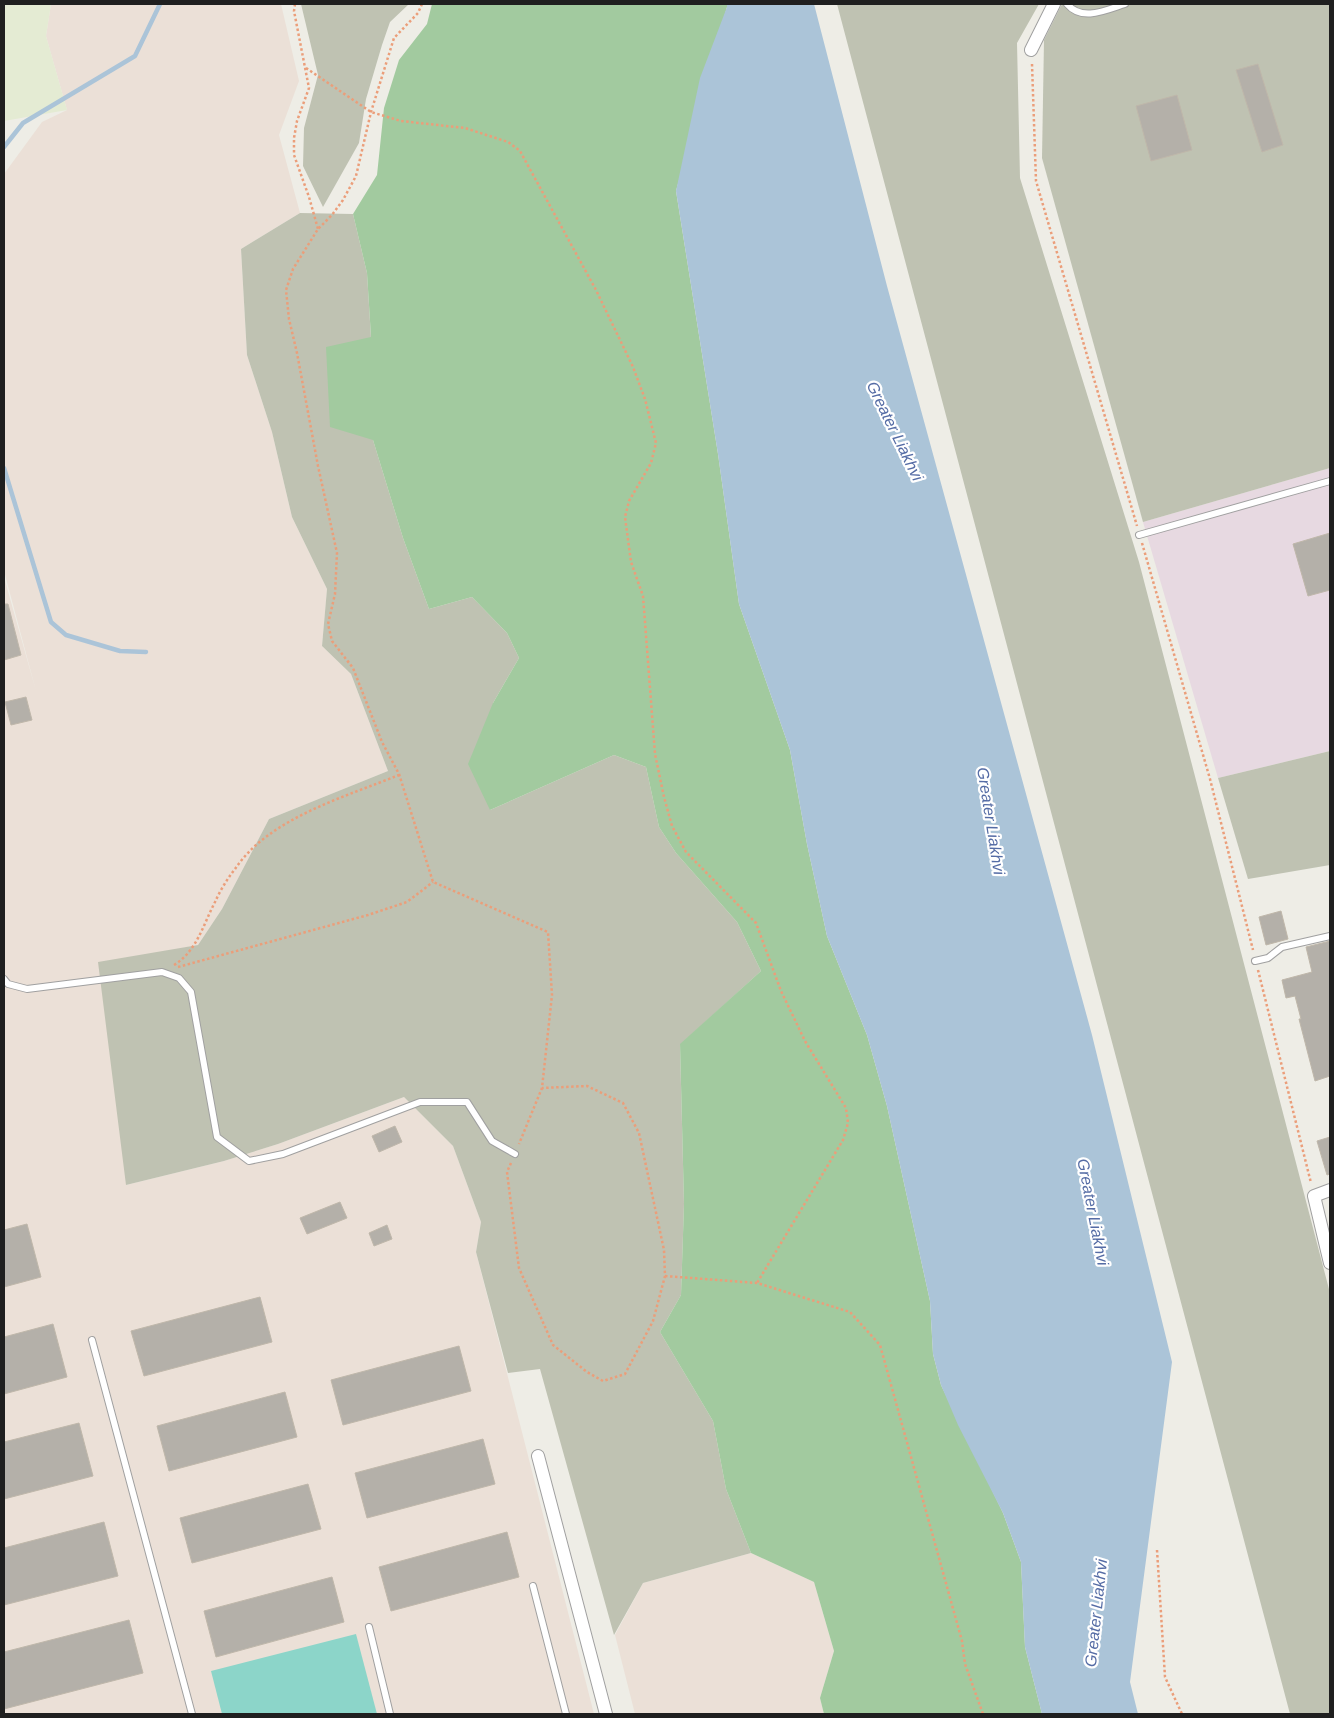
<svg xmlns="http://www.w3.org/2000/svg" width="1334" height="1718" font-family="Arial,sans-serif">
  <rect width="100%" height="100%" fill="#eeede6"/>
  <polygon fill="#e7d9e1" points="1330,468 1330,751 1218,778 1143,522"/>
  <g fill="#ebe0d7">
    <polygon points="51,4 281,4 299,81 279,135 300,213 241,249 247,355 272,432 292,517 327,589 322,646 351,674 388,771 269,819 222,909 198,945 173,950 126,1185 224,1161 278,1144 404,1097 453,1146 481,1222 476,1252 594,1714 4,1714 4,577 36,691 4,571 4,174 42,122 67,110 46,36"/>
    <polygon points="751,1553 814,1582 834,1651 820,1698 824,1714 635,1714 615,1635 643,1583"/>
  </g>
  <g fill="#bfc2b2">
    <polygon points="301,4 409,4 390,22 382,45 366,99 359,143 323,207 303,166 304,128 318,75"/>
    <polygon points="837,4 1039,4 1017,43 1020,178 1139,562 1330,1293 1330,1714 1290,1714"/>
    <polygon points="1062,4 1330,4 1330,468 1143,522 1042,158 1044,40"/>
    <polygon points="300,213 353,214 367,273 371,338 373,440 403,538 429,609 472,597 507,633 519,658 493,703 490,810 614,755 646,767 659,827 676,853 737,922 761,971 680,1045 684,1204 681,1295 660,1332 713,1421 726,1489 751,1553 643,1583 614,1635 540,1369 508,1373 476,1252 481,1222 453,1146 404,1097 278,1144 224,1161 126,1185 98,962 198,945 222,909 269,819 388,771 351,674 322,646 327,589 292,517 272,432 247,355 241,249"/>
    <polygon points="1330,751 1330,865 1248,879 1218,778"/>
  </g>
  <polygon fill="#e4ebd3" points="4,4 51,4 46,36 67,110 4,121"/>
  <polygon fill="#a2ca9f" points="432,4 727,4 727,7 676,191 718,454 739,604 790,750 807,844 827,936 867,1035 887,1106 930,1301 933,1354 941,1385 1003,1513 1021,1562 1025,1647 1042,1714 824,1714 820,1698 834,1651 814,1582 751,1553 726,1489 713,1421 660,1332 681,1295 684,1204 680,1044 761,971 737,922 676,853 659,827 646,767 614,755 490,810 468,764 493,703 519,658 507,633 472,597 429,609 403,538 373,440 330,427 326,347 371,337 367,273 353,214 377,175 384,108 399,60 427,24"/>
  <polygon fill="#8cd5c9" points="356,1634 377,1714 222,1714 211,1671"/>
  <polygon fill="#abc4d8" points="727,4 814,4 887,286 1092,1035 1172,1362 1130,1682 1138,1714 1042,1714 1025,1647 1021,1562 1003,1513 958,1425 941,1385 933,1354 930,1301 887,1106 867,1035 827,936 807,844 790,750 739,604 718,454 676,191 700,78 727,7"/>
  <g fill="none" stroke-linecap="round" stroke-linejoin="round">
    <g stroke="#abc4d8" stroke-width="4.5">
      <polyline points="4,147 23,123 135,56 160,4"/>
      <polyline points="4,468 51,622 66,635 120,651 146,652"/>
    </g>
  </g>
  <g fill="#b4b0a9" stroke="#bfb7aa">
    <polygon points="1258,64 1283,145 1262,152 1236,70"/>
    <polygon points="1177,95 1192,150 1151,161 1136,106"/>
    <polygon points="1330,533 1330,590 1308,596 1293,544"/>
    <polygon points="4,604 8,604 21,655 4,660"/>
    <polygon points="26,697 32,720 11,725 5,702"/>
    <polygon points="1281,911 1288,939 1266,945 1259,917"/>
    <polygon points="1330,941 1330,1076 1315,1081 1299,1019 1301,1019 1295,996 1286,998 1282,980 1312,972 1306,947"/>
    <polygon points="395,1126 402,1142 379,1152 372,1136"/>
    <polygon points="1330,1137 1330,1174 1327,1175 1317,1141"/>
    <polygon points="340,1202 347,1218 307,1234 300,1218"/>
    <polygon points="27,1224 41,1277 4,1287 4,1230"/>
    <polygon points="387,1225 392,1239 374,1246 369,1233"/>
    <polygon points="260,1297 272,1342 144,1376 131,1331"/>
    <polygon points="53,1324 67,1377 4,1394 4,1337"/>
    <polygon points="459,1346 471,1391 343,1425 331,1380"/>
    <polygon points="285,1392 297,1437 169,1471 157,1426"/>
    <polygon points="79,1423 93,1476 4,1499 4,1442"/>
    <polygon points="483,1439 495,1484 367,1518 355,1473"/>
    <polygon points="308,1484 321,1529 192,1563 180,1518"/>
    <polygon points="104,1522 118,1576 4,1605 4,1548"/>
    <polygon points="507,1532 519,1577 391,1611 379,1567"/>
    <polygon points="332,1577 344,1622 216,1657 204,1611"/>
    <polygon points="129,1620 143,1673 4,1709 4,1652"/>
  </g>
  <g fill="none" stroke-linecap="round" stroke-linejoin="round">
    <defs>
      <g id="service">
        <path d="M1067,4C1082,22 1106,10 1125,4"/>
        <polyline points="1139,535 1330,481"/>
        <polyline points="1255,961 1268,958 1282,947 1330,936"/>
        <polyline points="4,979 8,984 27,989 162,972 179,978 191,992 217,1137 249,1161 283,1154 420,1102 467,1102 492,1141 515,1154"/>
        <polyline points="92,1340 192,1714"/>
        <polyline points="533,1586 566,1714"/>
        <polyline points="369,1627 390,1714"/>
      </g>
      <g id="minor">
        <polyline points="1031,50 1054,4"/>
        <polyline points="1330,1190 1314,1196 1330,1263"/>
        <polyline points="538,1456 606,1714"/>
      </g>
    </defs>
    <use href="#service" stroke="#a0a0a0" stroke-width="8"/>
    <use href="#minor" stroke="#a0a0a0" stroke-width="14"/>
    <g stroke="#eb9e7a" stroke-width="2.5" stroke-dasharray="2.5 2.5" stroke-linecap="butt">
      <polyline points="295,4 294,11 309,88 297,121 294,138 294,155 309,197 318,229"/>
      <polyline points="422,4 418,13 394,38 371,112 356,176 343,200 332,215 318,229 293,269 286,290 289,319 297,353 318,466 337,553 335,594 328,624 332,641 353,668 382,742 399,774 433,882 548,932 552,995 542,1088 519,1144"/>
      <polyline points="1032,64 1036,181 1137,526"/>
      <polyline points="306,68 371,112 401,121 465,128 508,142 520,151 596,290 633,367 645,399 656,443 651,463 629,501 625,517 631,562 643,596 655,754 664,797 672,826 686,852 756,923 781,991 805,1041 846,1108 848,1123 843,1140 757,1283"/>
      <polyline points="1142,543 1210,779 1253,950"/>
      <path d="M174,965C197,951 203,925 215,902C220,891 227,879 235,869C269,818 345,797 399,775"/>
      <polyline points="178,967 368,915 407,902 433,882"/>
      <polyline points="1258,970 1311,1183"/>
      <polyline points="511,1163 507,1172 519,1268 553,1345 587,1372 603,1381 625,1374 653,1321 665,1276 664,1250 639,1133 623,1103 587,1086 542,1088"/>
      <polyline points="665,1276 757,1283 850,1312 880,1345 962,1641 965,1664 983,1714"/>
      <polyline points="1157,1550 1165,1677 1182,1714"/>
    </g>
    <use href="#service" stroke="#fff" stroke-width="6"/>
    <use href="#minor" stroke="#fff" stroke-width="12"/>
  </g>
  <g text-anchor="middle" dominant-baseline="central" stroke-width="4.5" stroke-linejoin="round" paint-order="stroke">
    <g font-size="16" font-style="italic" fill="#556ca5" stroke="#fff">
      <text transform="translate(895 431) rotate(64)">Greater Liakhvi</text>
      <text transform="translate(991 821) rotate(81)">Greater Liakhvi</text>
      <text transform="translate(1093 1212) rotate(79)">Greater Liakhvi</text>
      <text transform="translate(1096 1613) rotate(-84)">Greater Liakhvi</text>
    </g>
  </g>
  <rect width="1334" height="1718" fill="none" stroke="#1f1f1f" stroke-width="10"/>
</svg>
